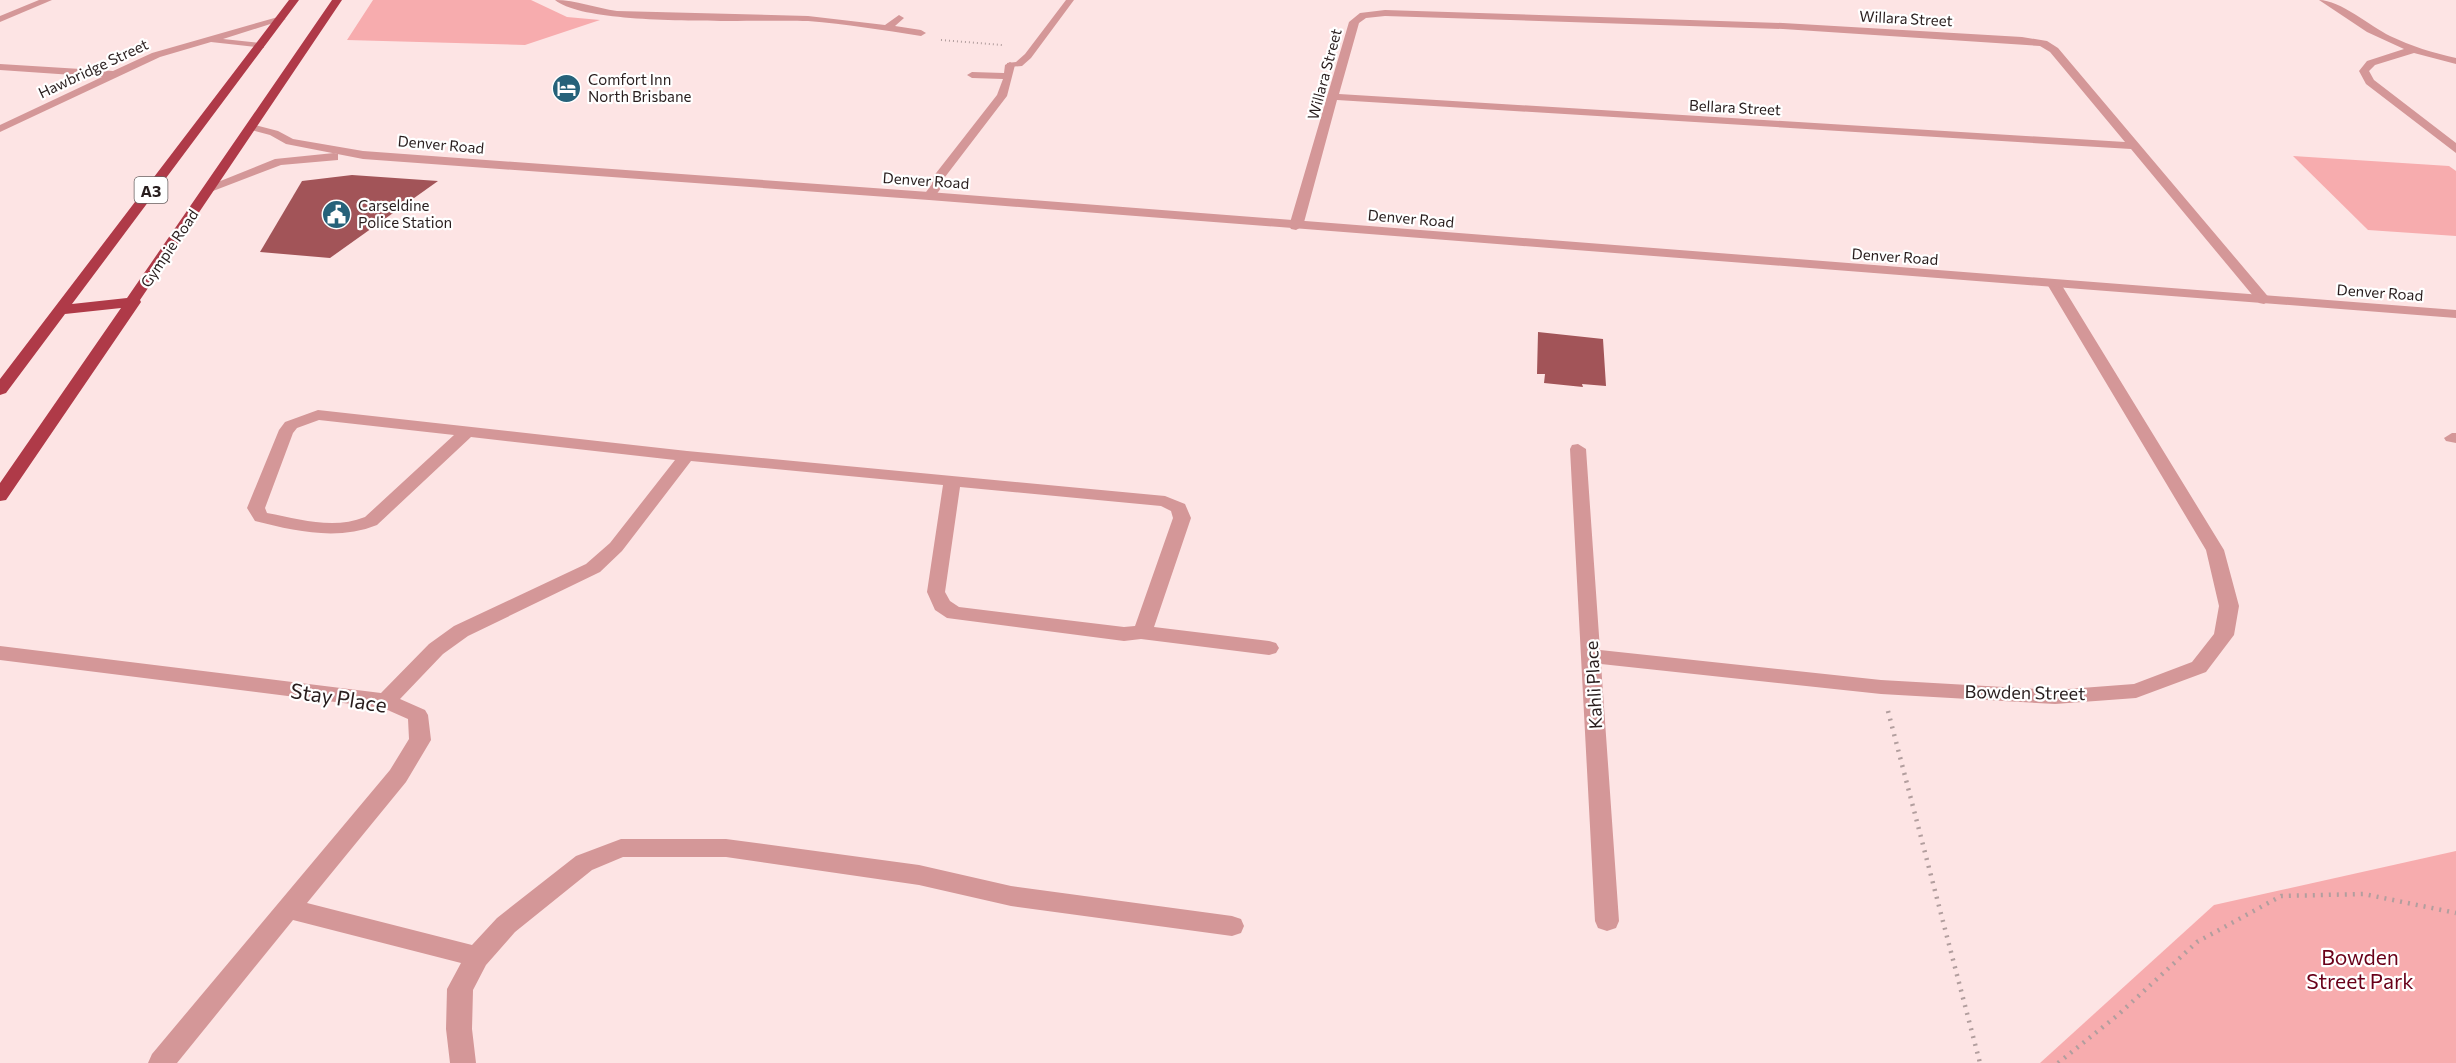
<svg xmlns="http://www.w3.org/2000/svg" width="2456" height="1063" font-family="Commissioner,sans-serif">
  <rect width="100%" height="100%" fill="#fde4e4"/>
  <g fill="#f7acae">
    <polygon points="373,0 531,0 567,17 600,20 525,45 347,40"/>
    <polygon points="2293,156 2449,166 2456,171 2456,236 2368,230"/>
    <polygon points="2456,851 2456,1063 2040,1063 2214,905"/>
  </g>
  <g fill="#a25458">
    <polygon points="352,175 438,181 330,258 260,252 302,181"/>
    <polygon points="1538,332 1603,339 1606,386 1582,384 1583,387 1544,383 1545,374 1537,374"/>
  </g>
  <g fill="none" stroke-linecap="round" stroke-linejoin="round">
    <polyline stroke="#b29e9e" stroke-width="2" stroke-dasharray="1 3" stroke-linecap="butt" points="941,40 1002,45"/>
    <g stroke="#b29e9e" stroke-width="4.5" stroke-dasharray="2 6" stroke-linecap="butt">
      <polyline points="1888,711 1980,1063"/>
      <polyline points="2058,1063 2119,1014 2197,942 2281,896 2364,894 2456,913"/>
    </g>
    <polygon fill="#d49798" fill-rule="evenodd" points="1066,0 1074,0 1031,58 1022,66 1007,67 1007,63 1016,62 1025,54"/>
    <g fill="#d49798" fill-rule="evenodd">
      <polygon points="39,0 52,0 0,22 0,16"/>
      <path d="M555,0C576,0 596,8 617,11L808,16L885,25L899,15L904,18L895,26L921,30L926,33L921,36C883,30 846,24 808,21C757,19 589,28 555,0Z"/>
      <path d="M2319,0C2340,0 2370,26 2390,36C2411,46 2433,53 2456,58V64L2414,53L2375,65L2369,71L2374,80L2456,143V153L2366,84L2359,71L2367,61L2404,49L2367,32Z"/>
      <path d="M1385,10L1783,23L2022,37L2047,41L2058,48L2271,300L2264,304L2259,303L2131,149L1337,100L1303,226L1296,230L1291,229L1289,226L1349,22L1360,13ZM1385,16L1783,29L2040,46L2050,52L2125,142L1339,94L1359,23L1366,18Z"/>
      <polygon points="278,17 286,19 223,39 260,43 264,44 264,48 211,42 160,57 0,132 0,125 102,77 0,70 0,64 113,71 152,53"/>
      <polygon points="1010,62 1015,65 1007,96 945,177 944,184 933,199 925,199 923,196 932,184 933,177 997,95 1003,79 972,78 967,75 972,72 1004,73 1005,65"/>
      <polygon points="2054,280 2061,284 2224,550 2239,606 2234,635 2206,672 2136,698 2055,704 1881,694 1601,664 1619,921 1616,928 1607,931 1598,928 1595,921 1570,449 1572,445 1578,444 1586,449 1600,650 1881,680 2055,690 2134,684 2192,662 2214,634 2219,606 2206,550 2047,284"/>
      <path d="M318,410L687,451L1165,496L1185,504L1191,518L1154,627L1269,641L1276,643L1279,648L1276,653L1269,655L1141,639L1124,641L947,618L935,610L927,592L943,485L691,461L622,551L600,572L468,636L443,654L400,699L425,710L428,715L431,740L406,782L307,903L472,945L497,918L576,856L621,839H726L919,865L1011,886L1232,916L1241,919L1244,926L1241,933L1232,936L1011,906L919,885L726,857H623L592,870L515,932L486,965L473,990L472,1029L476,1063H450L446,1029L447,989L461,963L293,920L177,1063H148L152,1054L390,770L409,739L408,719L383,708L0,660V646L381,693L429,644L454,626L586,564L610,543L675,460L471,437L377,525C337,541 295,531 255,521L247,508L279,430L285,422ZM319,420L454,435L365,517C333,530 300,519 267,513L265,508L293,433L297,428ZM960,487L1161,506L1171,511L1173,518L1135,626L1124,627L959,607L950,601L945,592Z"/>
      <polygon points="2452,433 2456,433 2456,443 2446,441 2444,438"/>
    </g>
    <g fill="#d49798" fill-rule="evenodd">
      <polygon points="251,124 278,131 293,139 363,151 929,192 2456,310 2456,318 929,200 363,159 286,144 270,135 247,129 247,125"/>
      <polygon points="334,153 338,154 338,160 281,165 213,191 205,191 203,188 275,159"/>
    </g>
    <polygon fill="#af3a48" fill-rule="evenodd" points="289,0 299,0 72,304 127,298 332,0 342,0 140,300 141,302 6,500 0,501 0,483 121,308 65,314 6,393 0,395 0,379"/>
  </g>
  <defs>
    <symbol id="hotel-disc" viewBox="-11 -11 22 22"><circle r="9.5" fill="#26627a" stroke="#fff"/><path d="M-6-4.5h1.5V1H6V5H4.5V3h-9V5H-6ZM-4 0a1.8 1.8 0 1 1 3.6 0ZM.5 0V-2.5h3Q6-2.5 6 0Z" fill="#fff"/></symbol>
    <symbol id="civic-disc" viewBox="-11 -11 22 22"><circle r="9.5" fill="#26627a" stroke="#fff"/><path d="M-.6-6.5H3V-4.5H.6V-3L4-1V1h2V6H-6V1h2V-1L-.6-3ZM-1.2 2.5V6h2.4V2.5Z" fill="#fff"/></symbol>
  </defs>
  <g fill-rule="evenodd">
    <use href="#hotel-disc" x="550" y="72" width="33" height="33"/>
    <use href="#civic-disc" x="320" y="198" width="33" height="33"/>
  </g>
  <g text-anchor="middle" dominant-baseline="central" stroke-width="4.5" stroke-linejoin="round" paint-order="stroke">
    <g font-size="15" fill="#281d1d" stroke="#fff">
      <text transform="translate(1906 18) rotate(3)">Willara Street</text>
      <text transform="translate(93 68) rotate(-25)">Hawbridge Street</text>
      <text transform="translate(1324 74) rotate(-75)">Willara Street</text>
      <text transform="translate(1735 107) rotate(3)">Bellara Street</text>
      <text transform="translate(441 144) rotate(5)">Denver Road</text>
      <text transform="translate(926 180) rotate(4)">Denver Road</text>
      <text transform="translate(1411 218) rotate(5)">Denver Road</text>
      <text transform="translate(169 248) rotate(-56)">Gympie Road</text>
      <text transform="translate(1895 256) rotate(4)">Denver Road</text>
      <text transform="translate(2380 292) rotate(4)">Denver Road</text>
    </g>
    <g font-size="15" fill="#281d1d" stroke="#fff" text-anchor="start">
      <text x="588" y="79">Comfort Inn<tspan x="588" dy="17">North Brisbane</tspan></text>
      <text x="358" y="205">Carseldine<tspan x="358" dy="17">Police Station</tspan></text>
    </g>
    <rect fill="#fff" stroke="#686161" stroke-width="1.5" x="134.5" y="177" width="33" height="26" rx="4.5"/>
    <g font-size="16" font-weight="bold" fill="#281d1d">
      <text x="151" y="190">A3</text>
    </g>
    <g font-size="18" fill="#281d1d" stroke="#fff">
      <text transform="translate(1593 685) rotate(-93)">Kahli Place</text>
      <text transform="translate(2025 692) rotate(1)">Bowden Street</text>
    </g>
    <g font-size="21" fill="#281d1d" stroke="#fff">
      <text transform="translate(339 697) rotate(9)">Stay Place</text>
    </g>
    <g font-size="21" fill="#690019" stroke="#fff">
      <text x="2360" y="956">Bowden<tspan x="2360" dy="24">Street Park</tspan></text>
    </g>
  </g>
</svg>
